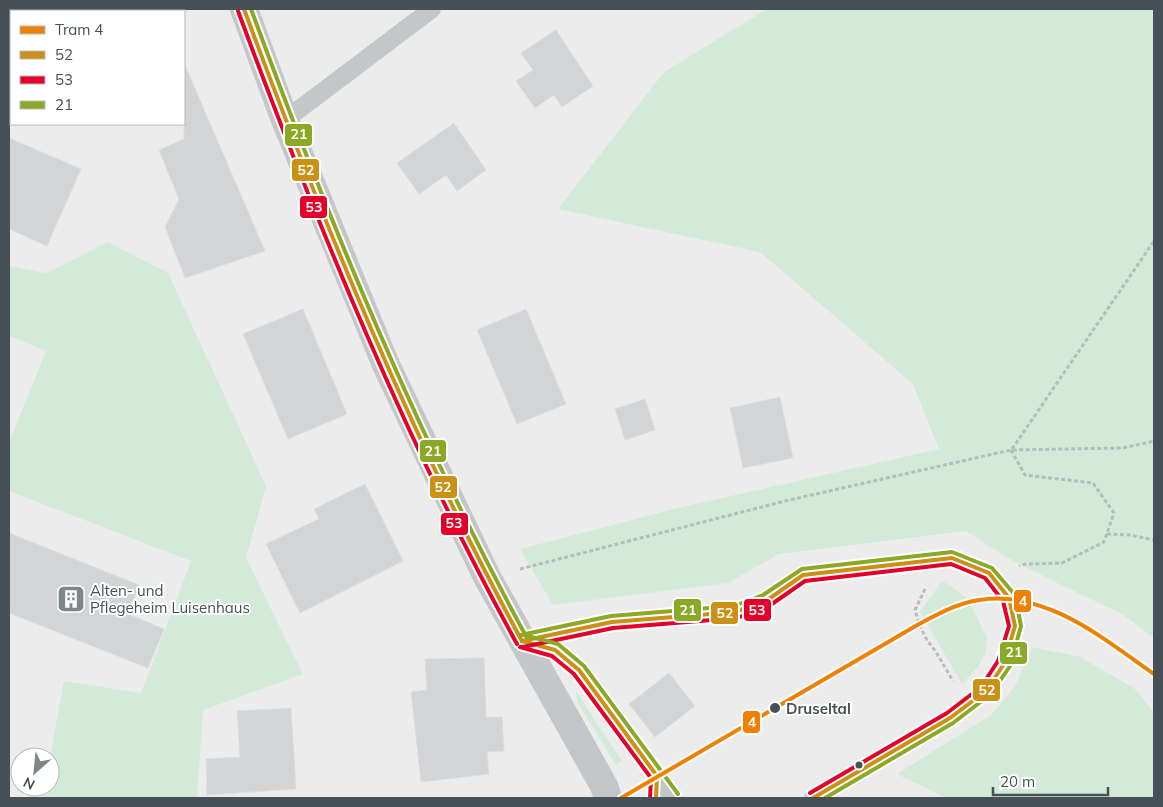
<svg xmlns="http://www.w3.org/2000/svg" width="1163" height="807" font-family="Mulish,sans-serif">
  <rect width="100%" height="100%" fill="#edecec"/>
  <g fill="#d3ead9">
    <polygon points="767,9 1154,9 1154,638 1122,614 1055,582 1006,557 966,531 779,554 728,583 553,605 520,549 682,507 939,449 913,384 760,252 558,209 664,72"/>
    <polygon points="108,242 168,273 266,486 246,558 303,674 203,710 197,798 42,798 44,787 50,787 50,757 64,681 141,693 191,561 9,491 9,442 46,351 9,336 9,266 46,273"/>
    <polygon points="942,581 952,587 968,599 987,638 985,654 978,667 962,684 920,612"/>
    <polygon points="1032,647 1080,657 1134,688 1154,712 1154,798 946,798 897,774 991,715 1015,686"/>
    <polygon points="576,691 622,761 616,765 577,702"/>
  </g>
  <g fill="#d3d4d5" stroke="#dededf">
    <polygon points="556,30 593,86 562,107 554,95 535,108 516,81 533,70 521,53"/>
    <polygon points="184,63 265,251 185,278 165,227 179,199 159,150 184,139"/>
    <polygon points="454,123 486,170 457,191 446,175 419,194 397,163"/>
    <polygon points="9,138 81,169 47,246 9,229"/>
    <polygon points="303,309 347,414 288,439 243,334"/>
    <polygon points="526,309 566,404 517,424 477,330"/>
    <polygon points="780,397 793,458 743,468 730,408"/>
    <polygon points="645,399 655,430 625,440 615,409"/>
    <polygon points="365,484 403,561 300,613 266,544 319,519 314,509"/>
    <polygon points="9,533 139,585 128,614 164,629 148,668 9,613"/>
    <polygon points="484,658 486,717 502,717 504,751 487,752 489,774 421,782 411,692 427,690 425,659"/>
    <polygon points="669,673 695,706 655,737 629,704"/>
    <polygon points="291,708 296,789 207,795 206,759 240,757 237,711"/>
  </g>
  <g fill="none" stroke-linecap="round" stroke-linejoin="round">
    <g stroke="#b4beba" stroke-width="3" stroke-dasharray="4 2.5" stroke-linecap="butt">
      <polyline points="1012,449 1154,241"/>
      <polyline points="1011,450 1025,475 1093,483 1114,513 1104,542 1062,563 1026,564 1019,566"/>
      <polyline points="1107,534 1130,535 1154,540"/>
      <polyline points="520,569 785,501 1011,450 1123,448 1154,441"/>
      <polyline points="925,589 915,610 919,624 927,640 936,652 953,681"/>
    </g>
    <g stroke="#c4c7c7" stroke-width="18">
      <polyline points="285,120 432,9"/>
      <polyline points="522,641 612,622 735,612 766,601 803,575 952,558 989,573 1009,598 1015,626 1004,664 986,691 950,718 813,798"/>
      <polyline points="525,642 555,650 579,670 673,798"/>
    </g>
    <polyline stroke="#c4c7c9" stroke-width="28" points="244,9 285,120 386,365 487,577 604,786 608,798"/>
    <defs>
      <g id="bus-1">
        <path d="M244,9C324,225 412,439 522,641"/>
        <polyline points="522,641 612,622 735,612 766,601 803,575 952,558 989,573 1009,598 1015,626 1004,664 986,691 950,718 813,798"/>
        <polyline points="522,641 555,650 579,670 657,776 656,798"/>
      </g>
      <g id="bus-2">
        <path d="M238,11C318,227 406,442 517,644"/>
        <polyline points="520,647 552,656 574,674 651,778 650,798"/>
        <polyline points="523,647 613,628 737,618 769,606 805,581 951,564 985,578 1003,601 1009,626 998,661 981,687 947,713 810,793"/>
      </g>
      <g id="bus-3">
        <path d="M251,9C330,224 418,437 527,638"/>
        <polyline points="521,635 611,616 734,606 763,595 802,569 952,552 992,568 1015,595 1021,626 1010,666 991,694 953,723 825,798"/>
        <polyline points="524,635 558,644 584,666 678,794"/>
      </g>
    </defs>
    <use href="#bus-1" stroke="#fff" stroke-width="8"/>
    <use href="#bus-2" stroke="#fff" stroke-width="8"/>
    <use href="#bus-3" stroke="#fff" stroke-width="8"/>
    <use href="#bus-1" stroke="#cb9016" stroke-width="4"/>
    <use href="#bus-2" stroke="#e4002b" stroke-width="4"/>
    <use href="#bus-3" stroke="#8ba827" stroke-width="4"/>
    <defs>
      <path id="tram-1" d="M621,798L919,624C938,614 958,603 979,600C1045,589 1104,639 1154,674"/>
    </defs>
    <use href="#tram-1" stroke="#fff" stroke-width="8"/>
    <use href="#tram-1" stroke="#f08100" stroke-width="4"/>
  </g>
  <defs>
    <symbol id="building-square" viewBox="-11 -11 22 22"><rect x="-9" y="-9" width="18" height="18" rx="4" fill="#80878a" stroke="#fff"/><path d="M-4-6H4V6H1V3H-1V6H-4ZM-2.5-4.3h1.7v1.8h-1.7ZM.8-4.3h1.7v1.8H.8ZM-2.5-1h1.7V.8h-1.7ZM.8-1h1.7V.8H.8Z" fill="#fff"/></symbol>
  </defs>
  <g fill-rule="evenodd">
    <use href="#building-square" x="55" y="583" width="32" height="32"/>
  </g>
  <g fill="#465056" stroke="#fff" stroke-width="2">
    <circle cx="775" cy="708" r="6"/>
    <circle cx="859" cy="765" r="4.5"/>
  </g>
  <g text-anchor="middle" dominant-baseline="central" stroke-width="4" stroke-linejoin="round" paint-order="stroke">
    <g font-size="15" fill="#465056" stroke="#fff" text-anchor="start">
      <text x="90" y="590">Alten- und<tspan x="90" dy="17">Pflegeheim Luisenhaus</tspan></text>
    </g>
    <g font-size="15" font-weight="bold" fill="#465056" stroke="#fff" text-anchor="start">
      <text x="786" y="708">Druseltal</text>
    </g>
  </g>
  <g stroke="#fff" stroke-width="2">
    <rect x="284" y="123" width="29" height="24" rx="5" fill="#8ba827"/>
    <rect x="291" y="158" width="29" height="24" rx="5" fill="#cb9016"/>
    <rect x="299" y="195" width="29" height="24" rx="5" fill="#e4002b"/>
    <rect x="419" y="439" width="28" height="24" rx="5" fill="#8ba827"/>
    <rect x="429" y="475" width="29" height="24" rx="5" fill="#cb9016"/>
    <rect x="440" y="512" width="29" height="24" rx="5" fill="#e4002b"/>
    <rect x="1013" y="589" width="19" height="24" rx="5" fill="#f08100"/>
    <rect x="673" y="598" width="29" height="24" rx="5" fill="#8ba827"/>
    <rect x="743" y="598" width="29" height="24" rx="5" fill="#e4002b"/>
    <rect x="710" y="601" width="29" height="24" rx="5" fill="#cb9016"/>
    <rect x="999" y="641" width="29" height="24" rx="5" fill="#8ba827"/>
    <rect x="972" y="678" width="29" height="24" rx="5" fill="#cb9016"/>
    <rect x="742" y="710" width="19" height="24" rx="5" fill="#f08100"/>
  </g>
  <g font-size="14" text-anchor="middle" font-weight="bold" fill="#fff">
    <text x="299" y="139">21</text>
    <text x="306" y="175">52</text>
    <text x="314" y="212">53</text>
    <text x="433" y="456">21</text>
    <text x="443" y="492">52</text>
    <text x="454" y="528">53</text>
    <text x="1023" y="606">4</text>
    <text x="688" y="615">21</text>
    <text x="757" y="615">53</text>
    <text x="725" y="618">52</text>
    <text x="1014" y="657">21</text>
    <text x="987" y="695">52</text>
    <text x="752" y="727">4</text>
  </g>
  <rect width="1163" height="807" fill="none" stroke="#465056" stroke-width="20"/>
  <rect x="10" y="10" width="175" height="115" fill="#ffffff" stroke="#b5b9bb"/>
  <rect x="20" y="26" width="25" height="8" fill="#f08100" stroke="#b5b9bb"/>
  <text x="55" y="35" font-size="15" fill="#465056">Tram 4</text>
  <rect x="20" y="51" width="25" height="8" fill="#cb9016" stroke="#b5b9bb"/>
  <text x="55" y="60" font-size="15" fill="#465056">52</text>
  <rect x="20" y="76" width="25" height="8" fill="#e4002b" stroke="#b5b9bb"/>
  <text x="55" y="85" font-size="15" fill="#465056">53</text>
  <rect x="20" y="101" width="25" height="8" fill="#8ba827" stroke="#b5b9bb"/>
  <text x="55" y="110" font-size="15" fill="#465056">21</text>
  <g transform="translate(35 772) rotate(207)"><circle r="24" fill="#ffffff" stroke="#b5b9bb"/>
  <path d="M0-4L9 19L0 12L-9 19Z" fill="#80878a"/>
  <text y="-8" font-size="14" font-weight="bold" text-anchor="middle" fill="#465056">N</text>
  </g>
  <path d="M993 787v8h115v-8" fill="none" stroke="#465056" stroke-width="2.5"/>
  <text x="1000" y="787" font-size="15" fill="#465056" stroke="#ffffff" stroke-width="4" paint-order="stroke">20 m</text>
</svg>
